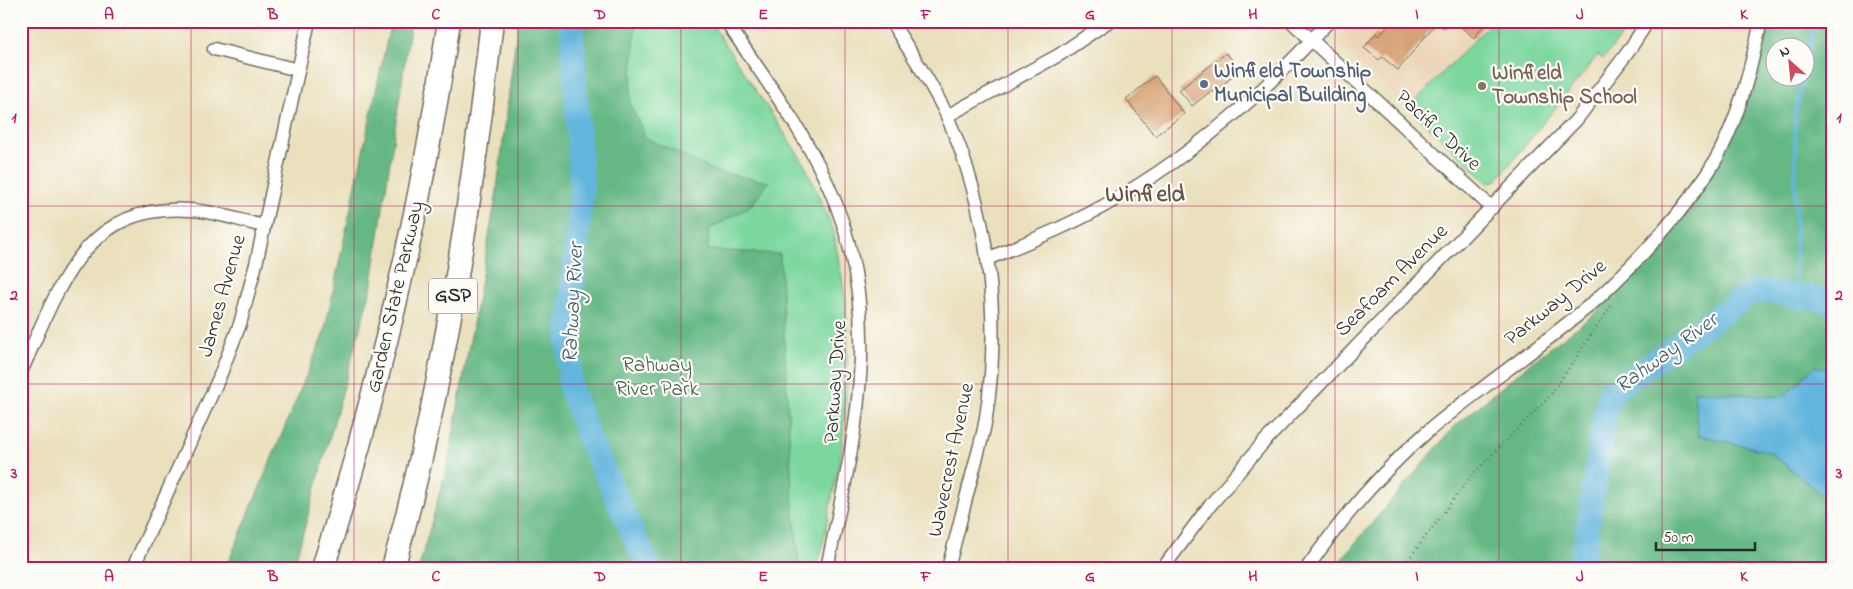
<svg xmlns="http://www.w3.org/2000/svg" width="1853" height="589" font-family="'Indie Flower',sans-serif">
  <rect width="100%" height="100%" fill="#fdfcf7"/>
  <filter id="ink" filterUnits="userSpaceOnUse"><feTurbulence type="fractalNoise" baseFrequency=".02" numOctaves="2"/><feDisplacementMap in="SourceGraphic" scale="10" xChannelSelector="R" yChannelSelector="G"/><feConvolveMatrix kernelMatrix="1 2 1 2 8 2 1 2 1" color-interpolation-filters="sRGB"/></filter>
  <filter id="wash" filterUnits="userSpaceOnUse"><feTurbulence type="fractalNoise" baseFrequency=".0096" numOctaves="4" result="noise"/><feDisplacementMap in="SourceGraphic" scale="20" xChannelSelector="R" yChannelSelector="G"/><feGaussianBlur stdDeviation="1.12" result="paint"/><feColorMatrix in="noise" values="0 0 0 0 0 0 0 0 0 0 0 0 0 0 0 0 0 1.4 0 .05"/><feComposite in="paint" operator="in"/></filter>
  <g filter="url(#wash)">
    <rect width="100%" height="100%" fill="#eae0bd"/>
    <polygon fill="#edd7bb" points="1356,21 1631,21 1603,59 1497,180 1488,183 1338,44"/>
    <g fill="#7cd79d" stroke="#548164">
      <polygon points="518,21 710,21 804,163 833,229 846,300 848,372 842,447 818,568 419,568 448,463 496,198"/>
      <polygon points="1504,21 1615,21 1626,30 1603,59 1598,55 1497,180 1488,183 1414,113 1414,102 1491,23"/>
    </g>
    <g fill="#65b884" stroke="#487258" fill-rule="evenodd">
      <polygon points="391,21 411,21 371,289 299,548 292,568 226,568 324,333"/>
      <polygon points="518,21 636,21 630,104 646,138 717,172 769,182 750,207 709,229 708,250 780,254 792,492 799,565 802,568 419,568 448,463 496,198"/>
      <path d="M1771,21H1832V371L1815,366L1783,397L1695,391L1698,435L1770,452L1832,503V568H1334L1454,427L1528,365L1593,315L1648,258L1695,202L1736,125ZM1776,48H1806V78H1776Z"/>
    </g>
    <polygon fill="#62b5dd" stroke="#467084" points="1815,366 1832,371 1832,503 1770,452 1698,435 1694,391 1783,397"/>
    <g fill="none" stroke-linecap="round" stroke-linejoin="round">
      <g stroke="#62b5dd" stroke-width="4">
        <polyline points="1806,65 1815,21"/>
        <polyline points="1796,296 1795,115 1803,78"/>
      </g>
      <g stroke="#62b5dd" stroke-width="24">
        <polyline points="571,21 582,189 568,333 570,387 590,441 649,568"/>
        <polyline points="1581,568 1609,393 1755,290 1832,301"/>
      </g>
    </g>
    <g id="blocks">
      <g fill="#d6a174">
        <polygon points="1391,21 1451,21 1445,29 1437,22 1398,70 1382,57 1379,60 1364,48 1376,33 1379,36"/>
        <polygon points="1454,21 1487,21 1474,38"/>
        <polygon points="1226,53 1233,61 1226,66 1234,75 1213,93 1211,91 1192,106 1179,90"/>
        <polygon points="1155,76 1184,114 1155,136 1126,99"/>
      </g>
    </g>
  </g>
  <g filter="url(#ink)">
    <use href="#blocks" fill-opacity="0" stroke="#6e6a5e" stroke-width="1"/>
    <g fill="none" stroke-linecap="round" stroke-linejoin="round">
      <defs>
        <g id="street">
          <path d="M726,21C761,74 802,127 828,185C887,316 855,435 827,568"/>
          <path d="M891,21C910,52 932,83 947,116C988,208 1002,317 986,417C984,434 978,451 974,468C965,501 957,535 948,568"/>
          <polyline points="1291,21 1492,208"/>
          <polyline points="214,49 298,70"/>
          <polyline points="947,116 1059,55 1109,21"/>
          <path d="M987,259C1030,241 1074,224 1114,200C1194,154 1267,90 1329,21"/>
          <path d="M21,372C57,293 82,202 190,210C215,211 240,221 264,226"/>
          <polyline points="133,568 219,378 240,324 256,264 309,21"/>
          <polyline points="1163,568 1207,509 1263,443 1577,119 1628,52 1648,21"/>
          <path d="M1307,568C1342,518 1381,472 1427,432C1482,386 1543,346 1597,299C1638,261 1678,218 1709,171C1737,127 1750,72 1761,21"/>
        </g>
        <g id="highway">
          <path d="M323,568C379,388 422,207 449,21"/>
          <path d="M393,568C443,389 471,206 492,21"/>
        </g>
      </defs>
      <use href="#street" stroke="#6e6a5e" stroke-width="15"/>
      <use href="#highway" stroke="#6e6a5e" stroke-width="25"/>
      <polyline stroke="#6e6a5e" stroke-width="2.5" stroke-dasharray="1 4" stroke-linecap="butt" points="1402,568 1472,475 1549,397 1612,304"/>
      <use href="#street" stroke="#fff" stroke-width="12"/>
      <use href="#highway" stroke="#fff" stroke-width="22"/>
    </g>
  </g>
  <path fill="none" stroke="#c2185b" stroke-width="1" stroke-opacity="0.55" d="M191,21V568M354,21V568M518,21V568M681,21V568M845,21V568M1008,21V568M1172,21V568M1335,21V568M1499,21V568M1662,21V568M21,206H1832M21,384H1832"/>
  <circle fill="#5c6f8a" stroke="#fdfcf7" stroke-width="2" cx="1204" cy="84" r="5"/>
  <circle fill="#8d6e63" stroke="#fdfcf7" stroke-width="2" cx="1482" cy="86" r="5"/>
  <g text-anchor="middle" dominant-baseline="central" stroke-width="4.5" stroke-linejoin="round" paint-order="stroke">
    <rect fill="#fdfcf7" stroke="#6a6a68" stroke-width="1" x="429" y="278.5" width="48" height="35" rx="4"/>
    <g font-size="20" font-weight="bold" fill="#2b2b2b">
      <text x="453" y="296">GSP</text>
    </g>
    <g font-size="21" font-weight="bold" fill="#4e5e75" stroke="#fdfcf7" text-anchor="start">
      <text x="1214" y="72">Winfield Township<tspan x="1214" dy="24">Municipal Building</tspan></text>
    </g>
    <g font-size="21" font-weight="bold" fill="#785e54" stroke="#fdfcf7" text-anchor="start">
      <text x="1492" y="74">Winfield<tspan x="1492" dy="24">Township School</tspan></text>
    </g>
    <g font-size="21" fill="#2b2b2b" stroke="#fdfcf7">
      <text transform="translate(1438 131) rotate(43)">Pacific Drive</text>
      <text transform="translate(1392 281) rotate(-45)">Seafoam Avenue</text>
      <text transform="translate(223 296) rotate(-74)">James Avenue</text>
      <text transform="translate(396 297) rotate(-77)">Garden State Parkway</text>
      <text transform="translate(1556 303) rotate(-39)">Parkway Drive</text>
      <text transform="translate(836 382) rotate(-86)">Parkway Drive</text>
      <text transform="translate(952 460) rotate(-78)">Wavecrest Avenue</text>
    </g>
    <g font-size="21" fill="#435f4d" stroke="#fdfcf7">
      <text x="657" y="366">Rahway<tspan x="657" dy="24">River Park</tspan></text>
    </g>
    <g font-size="22" font-style="italic" fill="#3e5b69" stroke="#fdfcf7">
      <text transform="translate(574 303) rotate(-87)">Rahway River</text>
      <text transform="translate(1667 354) rotate(-36)">Rahway River</text>
    </g>
    <g font-size="24" font-weight="bold" fill="#675445" stroke="#fdfcf7">
      <text x="1145" y="195">Winfield</text>
    </g>
  </g>
  <rect width="1853" height="589" fill="none" stroke="#fdfcf7" stroke-width="55"/>
  <g transform="translate(1790 62) rotate(333)"><circle r="24" fill="#fdfcf7" stroke="#a9a8a5"/>
  <path d="M0-4L9 19L0 12L-9 19Z" fill="#d1495b"/>
  <text y="-8" font-size="14" font-weight="bold" text-anchor="middle" fill="#2b2b2b">N</text>
  </g>
  <path d="M1656 542v8h99v-8" fill="none" stroke="#2b2b2b" stroke-width="2.5"/>
  <text x="1663" y="542" font-size="15" fill="#2b2b2b" stroke="#fdfcf7" stroke-width="4" paint-order="stroke">50 m</text>
  <rect x="28" y="28" width="1798" height="534" fill="none" stroke="#c2185b" stroke-width="2"/>
  <g font-size="16" text-anchor="middle" font-weight="bold" fill="#c2185b">
    <text x="109" y="19">A</text>
    <text x="273" y="19">B</text>
    <text x="436" y="19">C</text>
    <text x="600" y="19">D</text>
    <text x="763" y="19">E</text>
    <text x="926" y="19">F</text>
    <text x="1090" y="19">G</text>
    <text x="1253" y="19">H</text>
    <text x="1417" y="19">I</text>
    <text x="1580" y="19">J</text>
    <text x="1744" y="19">K</text>
    <text x="14" y="122">1</text>
    <text x="1839" y="122">1</text>
    <text x="14" y="300">2</text>
    <text x="1839" y="300">2</text>
    <text x="14" y="478">3</text>
    <text x="1839" y="478">3</text>
    <text x="109" y="581">A</text>
    <text x="273" y="581">B</text>
    <text x="436" y="581">C</text>
    <text x="600" y="581">D</text>
    <text x="763" y="581">E</text>
    <text x="926" y="581">F</text>
    <text x="1090" y="581">G</text>
    <text x="1253" y="581">H</text>
    <text x="1417" y="581">I</text>
    <text x="1580" y="581">J</text>
    <text x="1744" y="581">K</text>
  </g>
</svg>
